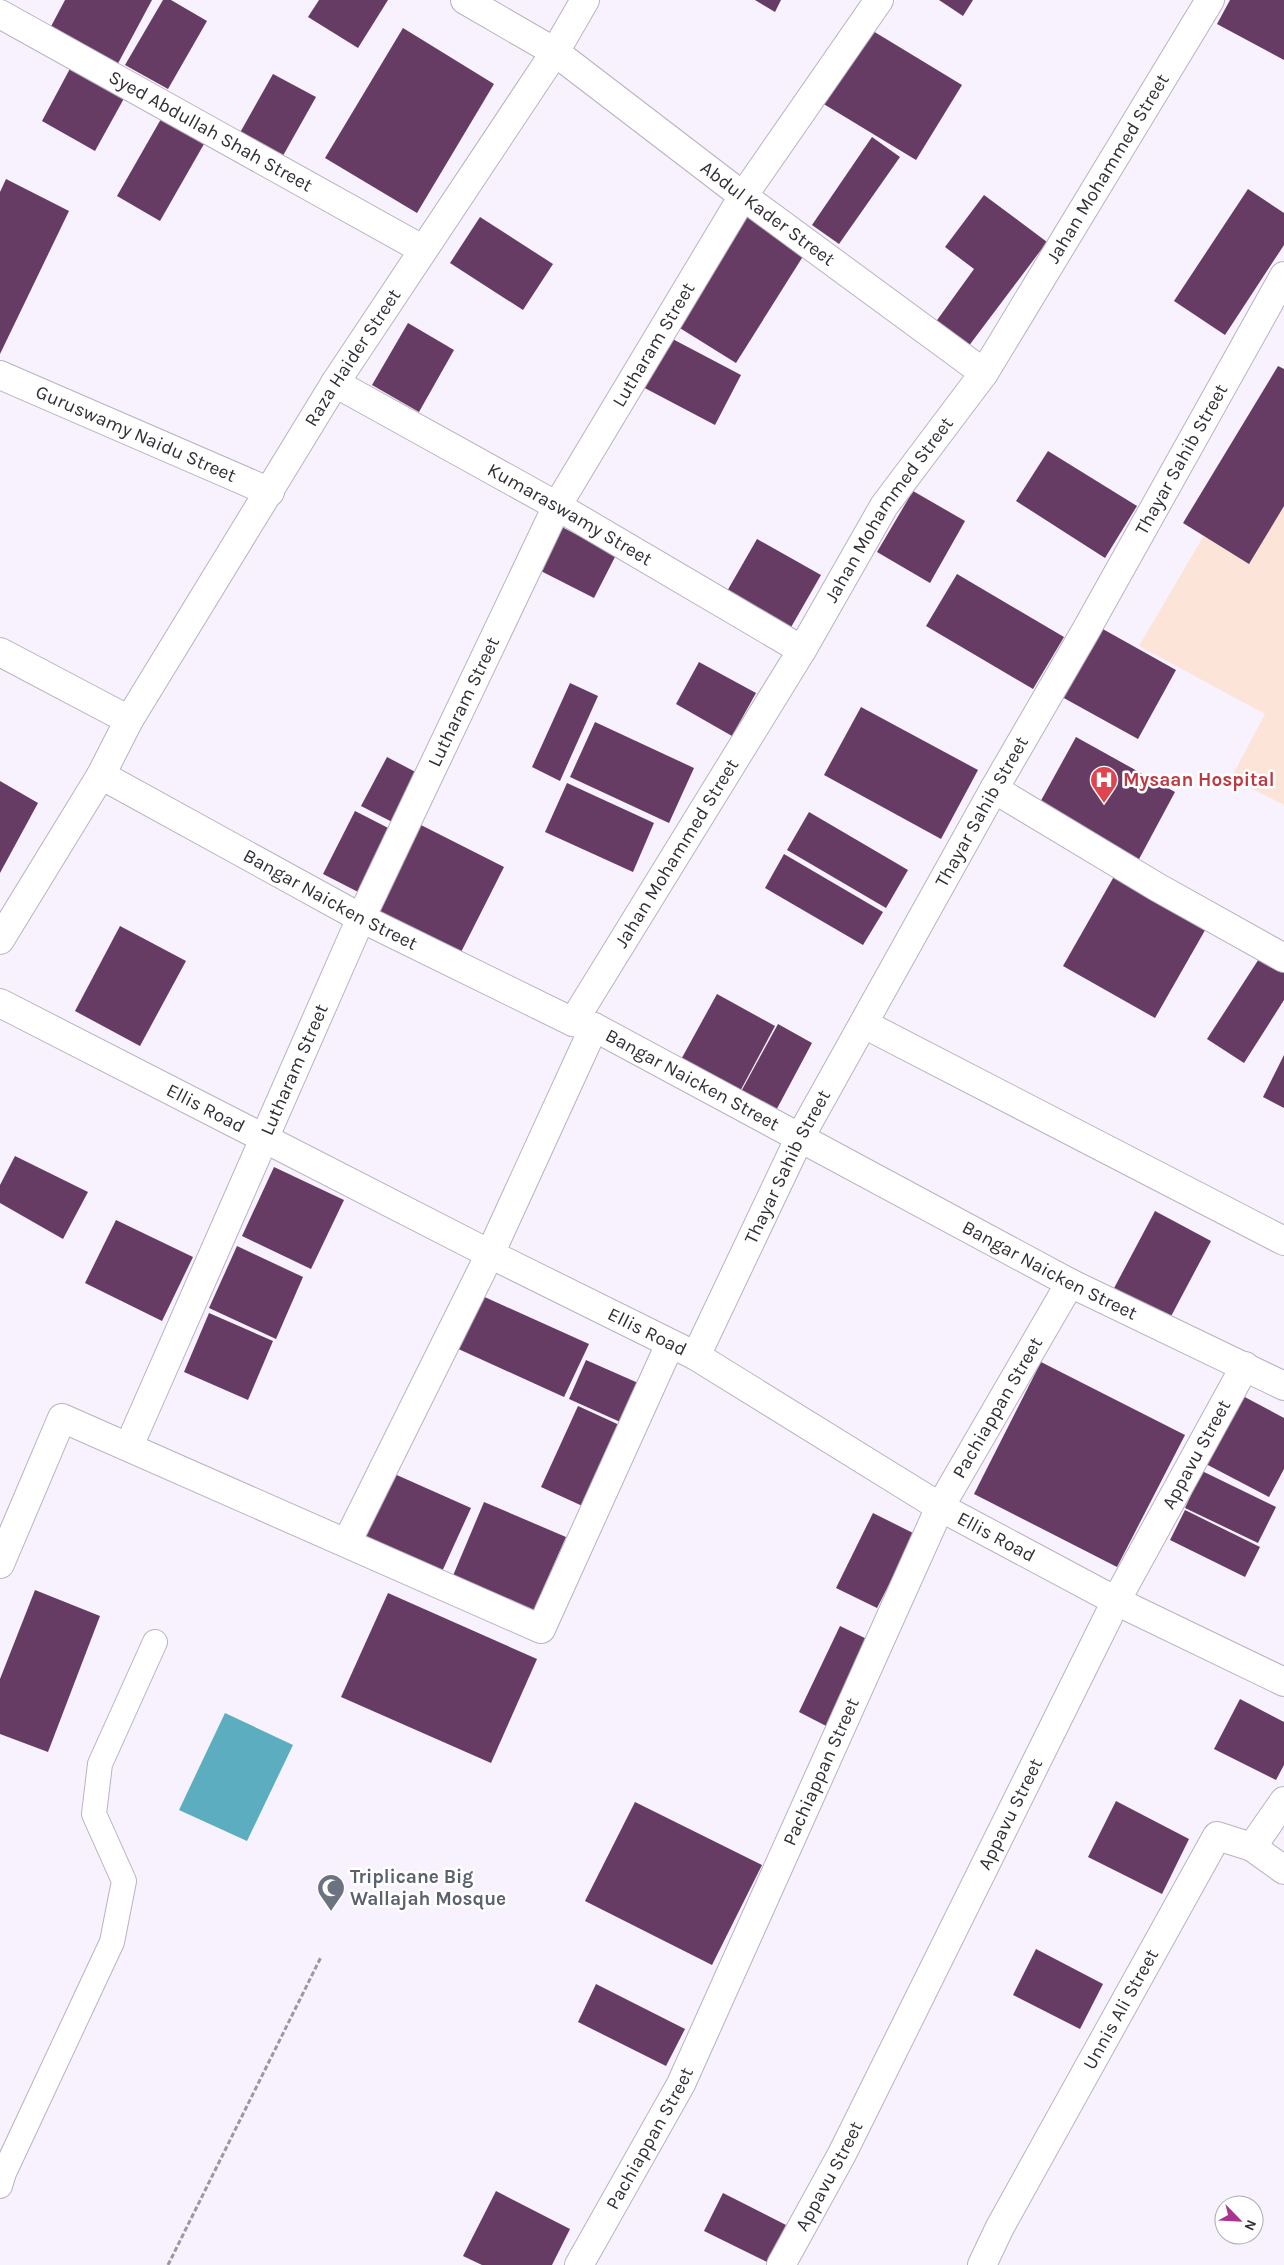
<svg xmlns="http://www.w3.org/2000/svg" width="1284" height="2265" font-family="Karla,sans-serif">
  <rect width="100%" height="100%" fill="#f7f2fd"/>
  <polygon fill="#fce5d8" points="1284,399 1284,805 1231,778 1265,714 1139,646"/>
  <polygon fill="#5badbf" points="225,1713 293,1745 247,1841 179,1810"/>
  <g fill="#663c64">
    <polygon points="65,0 152,0 115,69 48,32"/>
    <polygon points="163,0 171,0 207,21 168,89 125,65"/>
    <polygon points="319,0 388,0 358,48 308,17"/>
    <polygon points="755,0 781,0 775,12"/>
    <polygon points="939,0 973,0 963,16"/>
    <polygon points="1230,0 1284,0 1284,60 1217,24"/>
    <polygon points="403,28 494,84 417,213 325,158"/>
    <polygon points="868,28 962,85 916,160 822,103"/>
    <polygon points="73,63 127,93 95,151 42,121"/>
    <polygon points="273,74 316,97 280,161 237,138"/>
    <polygon points="161,119 204,144 160,221 117,196"/>
    <polygon points="872,137 900,157 839,244 812,225"/>
    <polygon points="6,179 69,211 0,354 0,192"/>
    <polygon points="1248,189 1284,213 1284,245 1225,335 1174,301"/>
    <polygon points="984,195 1047,242 968,347 935,323 974,269 945,247"/>
    <polygon points="745,211 807,250 736,363 675,325"/>
    <polygon points="480,217 553,264 523,310 450,263"/>
    <polygon points="408,323 454,350 419,412 372,385"/>
    <polygon points="665,335 741,375 715,425 639,385"/>
    <polygon points="1278,366 1284,369 1284,506 1249,564 1183,523"/>
    <polygon points="1048,451 1137,506 1105,558 1016,501"/>
    <polygon points="913,491 965,521 930,583 877,552"/>
    <polygon points="558,525 616,555 594,598 535,568"/>
    <polygon points="757,539 821,575 790,629 726,593"/>
    <polygon points="957,574 1064,637 1033,689 926,626"/>
    <polygon points="1101,628 1176,670 1138,739 1062,697"/>
    <polygon points="699,662 756,693 732,736 676,704"/>
    <polygon points="570,683 598,696 560,781 532,767"/>
    <polygon points="861,707 978,770 941,839 824,775"/>
    <polygon points="595,722 694,768 669,823 570,777"/>
    <polygon points="1076,737 1175,792 1138,861 1038,806"/>
    <polygon points="387,757 425,777 400,826 361,806"/>
    <polygon points="0,781 38,803 0,873"/>
    <polygon points="567,783 654,823 633,872 545,832"/>
    <polygon points="355,811 398,833 366,896 323,874"/>
    <polygon points="809,812 908,870 886,908 787,850"/>
    <polygon points="417,823 504,867 455,964 368,919"/>
    <polygon points="784,854 883,912 863,945 765,888"/>
    <polygon points="1116,873 1208,925 1155,1018 1063,966"/>
    <polygon points="120,926 186,961 140,1046 75,1011"/>
    <polygon points="1266,948 1284,960 1284,1000 1244,1063 1207,1039"/>
    <polygon points="717,994 775,1026 737,1097 678,1065"/>
    <polygon points="778,1024 812,1043 772,1118 737,1099"/>
    <polygon points="1284,1055 1284,1108 1263,1097"/>
    <polygon points="15,1156 88,1192 63,1239 0,1203 0,1185"/>
    <polygon points="274,1167 344,1200 311,1269 242,1236"/>
    <polygon points="1155,1211 1211,1241 1168,1322 1112,1292"/>
    <polygon points="116,1220 193,1257 162,1321 85,1283"/>
    <polygon points="237,1246 303,1277 276,1339 209,1308"/>
    <polygon points="478,1294 589,1344 564,1397 454,1347"/>
    <polygon points="209,1313 273,1341 248,1400 184,1372"/>
    <polygon points="586,1360 645,1386 627,1425 569,1399"/>
    <polygon points="1041,1362 1185,1435 1117,1567 974,1494"/>
    <polygon points="1241,1395 1284,1418 1284,1469 1269,1497 1204,1463"/>
    <polygon points="578,1406 626,1428 589,1509 541,1487"/>
    <polygon points="1202,1471 1276,1507 1258,1543 1185,1508"/>
    <polygon points="390,1472 471,1508 440,1576 359,1540"/>
    <polygon points="484,1502 566,1537 533,1612 452,1578"/>
    <polygon points="1185,1510 1260,1547 1245,1577 1170,1540"/>
    <polygon points="873,1513 915,1534 877,1608 836,1588"/>
    <polygon points="35,1590 100,1616 48,1752 0,1734 0,1679"/>
    <polygon points="388,1593 537,1659 491,1763 341,1697"/>
    <polygon points="840,1626 873,1642 832,1729 799,1712"/>
    <polygon points="1240,1699 1284,1722 1284,1765 1276,1780 1214,1749"/>
    <polygon points="1116,1801 1189,1839 1162,1894 1088,1857"/>
    <polygon points="635,1802 762,1865 712,1965 585,1901"/>
    <polygon points="1036,1949 1103,1984 1080,2029 1013,1995"/>
    <polygon points="596,1984 685,2029 666,2066 578,2022"/>
    <polygon points="496,2191 570,2229 552,2265 482,2265 463,2256"/>
    <polygon points="723,2193 786,2225 767,2262 704,2231"/>
  </g>
  <g fill="none" stroke-linecap="round" stroke-linejoin="round">
    <defs>
      <polyline id="service" points="0,2186 4,2173 112,1942 124,1881 94,1814 100,1764 155,1642"/>
      <g id="minor">
        <path id="s1" d="M465,0L555,52L743,196L984,373"/>
        <path id="s2" d="M0,14L422,249"/>
        <path id="s3" d="M0,375L270,492"/>
        <path id="s4" d="M335,383L557,506L802,650"/>
        <polyline points="0,652 129,720"/>
        <path id="s5" d="M101,775L361,918L573,1022L594,1027L1070,1283L1284,1386"/>
        <polyline points="994,789 1157,887 1284,958"/>
        <path id="s6" d="M0,940L101,775L129,720L335,383L555,52L585,0"/>
        <path id="s7" d="M0,1003L490,1254L696,1356L940,1507L1116,1601L1284,1682"/>
        <path id="s8" d="M573,1022L802,650L884,506L984,373L1210,0"/>
        <polyline points="864,1024 1284,1241"/>
        <path id="s9" d="M696,1356L799,1139L994,789L1085,632L1284,276"/>
        <path id="s10" d="M129,1446L361,918L557,506L743,196L879,0"/>
        <polyline points="347,1542 490,1254 594,1027"/>
        <polyline points="0,1564 62,1418 541,1629 670,1344"/>
        <polyline points="1252,1847 1284,1870"/>
        <path id="s11" d="M579,2265L681,2084L940,1507L1070,1283"/>
        <path id="s12" d="M781,2265L842,2154L1116,1601L1245,1366"/>
        <path id="s13" d="M982,2265L1000,2227L1217,1836L1252,1847L1284,1801"/>
      </g>
    </defs>
    <use href="#service" stroke="#b9b3c1" stroke-width="26"/>
    <use href="#minor" stroke="#b9b3c1" stroke-width="30"/>
    <polyline stroke="#9c98a1" stroke-width="3" stroke-dasharray="5 2.5" stroke-linecap="butt" points="168,2265 321,1957"/>
    <use href="#service" stroke="#fff" stroke-width="24"/>
    <use href="#minor" stroke="#fff" stroke-width="28"/>
  </g>
  <defs>
    <symbol id="hospital-pin" viewBox="-11 -11 22 30"><path d="M0 17L-7.5 6A9.5 9.5 0 1 1 7.5 6Z" fill="#e0444e" stroke="#fff"/><path d="M-5-5h3v3.5h4V-5h3V5h-3V1.5h-4V5h-3Z" fill="#fff"/></symbol>
    <symbol id="mosque-pin" viewBox="-11 -11 22 30"><path d="M0 17L-7.5 6A9.5 9.5 0 1 1 7.5 6Z" fill="#6b7280" stroke="#fff"/><path d="M3.5-4.9A6 6 0 1 0 3.5 4.9A5 5 0 1 1 3.5-4.9Z" fill="#fff"/></symbol>
  </defs>
  <g fill-rule="evenodd">
    <use href="#hospital-pin" x="1088" y="764" width="32" height="43"/>
    <use href="#mosque-pin" x="315" y="1872" width="32" height="43"/>
  </g>
  <g text-anchor="middle" dominant-baseline="central" stroke-width="5" stroke-linejoin="round" paint-order="stroke">
    <g font-size="19" fill="#322f35" stroke="#fff">
      <text stroke="none"><textPath href="#s2" startOffset="241">Syed Abdullah Shah Street</textPath></text>
      <text stroke="none"><textPath href="#s8" startOffset="1008">Jahan Mohammed Street</textPath></text>
      <text stroke="none"><textPath href="#s1" startOffset="371">Abdul Kader Street</textPath></text>
      <text stroke="none"><textPath href="#s10" startOffset="1221">Lutharam Street</textPath></text>
      <text stroke="none"><textPath href="#s6" startOffset="681">Raza Haider Street</textPath></text>
      <text stroke="none"><textPath href="#s3" startOffset="148">Guruswamy Naidu Street</textPath></text>
      <text stroke="none"><textPath href="#s9" startOffset="1020">Thayar Sahib Street</textPath></text>
      <text stroke="none"><textPath href="#s8" startOffset="602">Jahan Mohammed Street</textPath></text>
      <text stroke="none"><textPath href="#s4" startOffset="269">Kumaraswamy Street</textPath></text>
      <text stroke="none"><textPath href="#s10" startOffset="816">Lutharam Street</textPath></text>
      <text stroke="none"><textPath href="#s9" startOffset="615">Thayar Sahib Street</textPath></text>
      <text stroke="none"><textPath href="#s8" startOffset="198">Jahan Mohammed Street</textPath></text>
      <text stroke="none"><textPath href="#s5" startOffset="261">Bangar Naicken Street</textPath></text>
      <text stroke="none"><textPath href="#s10" startOffset="411">Lutharam Street</textPath></text>
      <text stroke="none"><textPath href="#s5" startOffset="666">Bangar Naicken Street</textPath></text>
      <text stroke="none"><textPath href="#s7" startOffset="231">Ellis Road</textPath></text>
      <text stroke="none"><textPath href="#s9" startOffset="210">Thayar Sahib Street</textPath></text>
      <text stroke="none"><textPath href="#s5" startOffset="1071">Bangar Naicken Street</textPath></text>
      <text stroke="none"><textPath href="#s7" startOffset="726">Ellis Road</textPath></text>
      <text stroke="none"><textPath href="#s11" startOffset="955">Pachiappan Street</textPath></text>
      <text stroke="none"><textPath href="#s12" startOffset="911">Appavu Street</textPath></text>
      <text stroke="none"><textPath href="#s7" startOffset="1131">Ellis Road</textPath></text>
      <text stroke="none"><textPath href="#s11" startOffset="550">Pachiappan Street</textPath></text>
      <text stroke="none"><textPath href="#s12" startOffset="506">Appavu Street</textPath></text>
      <text stroke="none"><textPath href="#s13" startOffset="291">Unnis Ali Street</textPath></text>
      <text stroke="none"><textPath href="#s11" startOffset="145">Pachiappan Street</textPath></text>
      <text stroke="none"><textPath href="#s12" startOffset="101">Appavu Street</textPath></text>
    </g>
    <g font-size="19" font-weight="bold" fill="#be3a42" stroke="#fff" text-anchor="start">
      <text x="1123" y="780">Mysaan Hospital</text>
    </g>
    <g font-size="19" font-weight="bold" fill="#5b616d" stroke="#fff" text-anchor="start">
      <text x="350" y="1877">Triplicane Big<tspan x="350" dy="22">Wallajah Mosque</tspan></text>
    </g>
  </g>
  <g transform="translate(1239 2220) rotate(114)"><circle r="24" fill="#ffffff" stroke="#adacae"/>
  <path d="M0-4L9 19L0 12L-9 19Z" fill="#a9358f"/>
  <text y="-8" font-size="14" font-weight="bold" text-anchor="middle" fill="#322f35">N</text>
  </g>
</svg>
